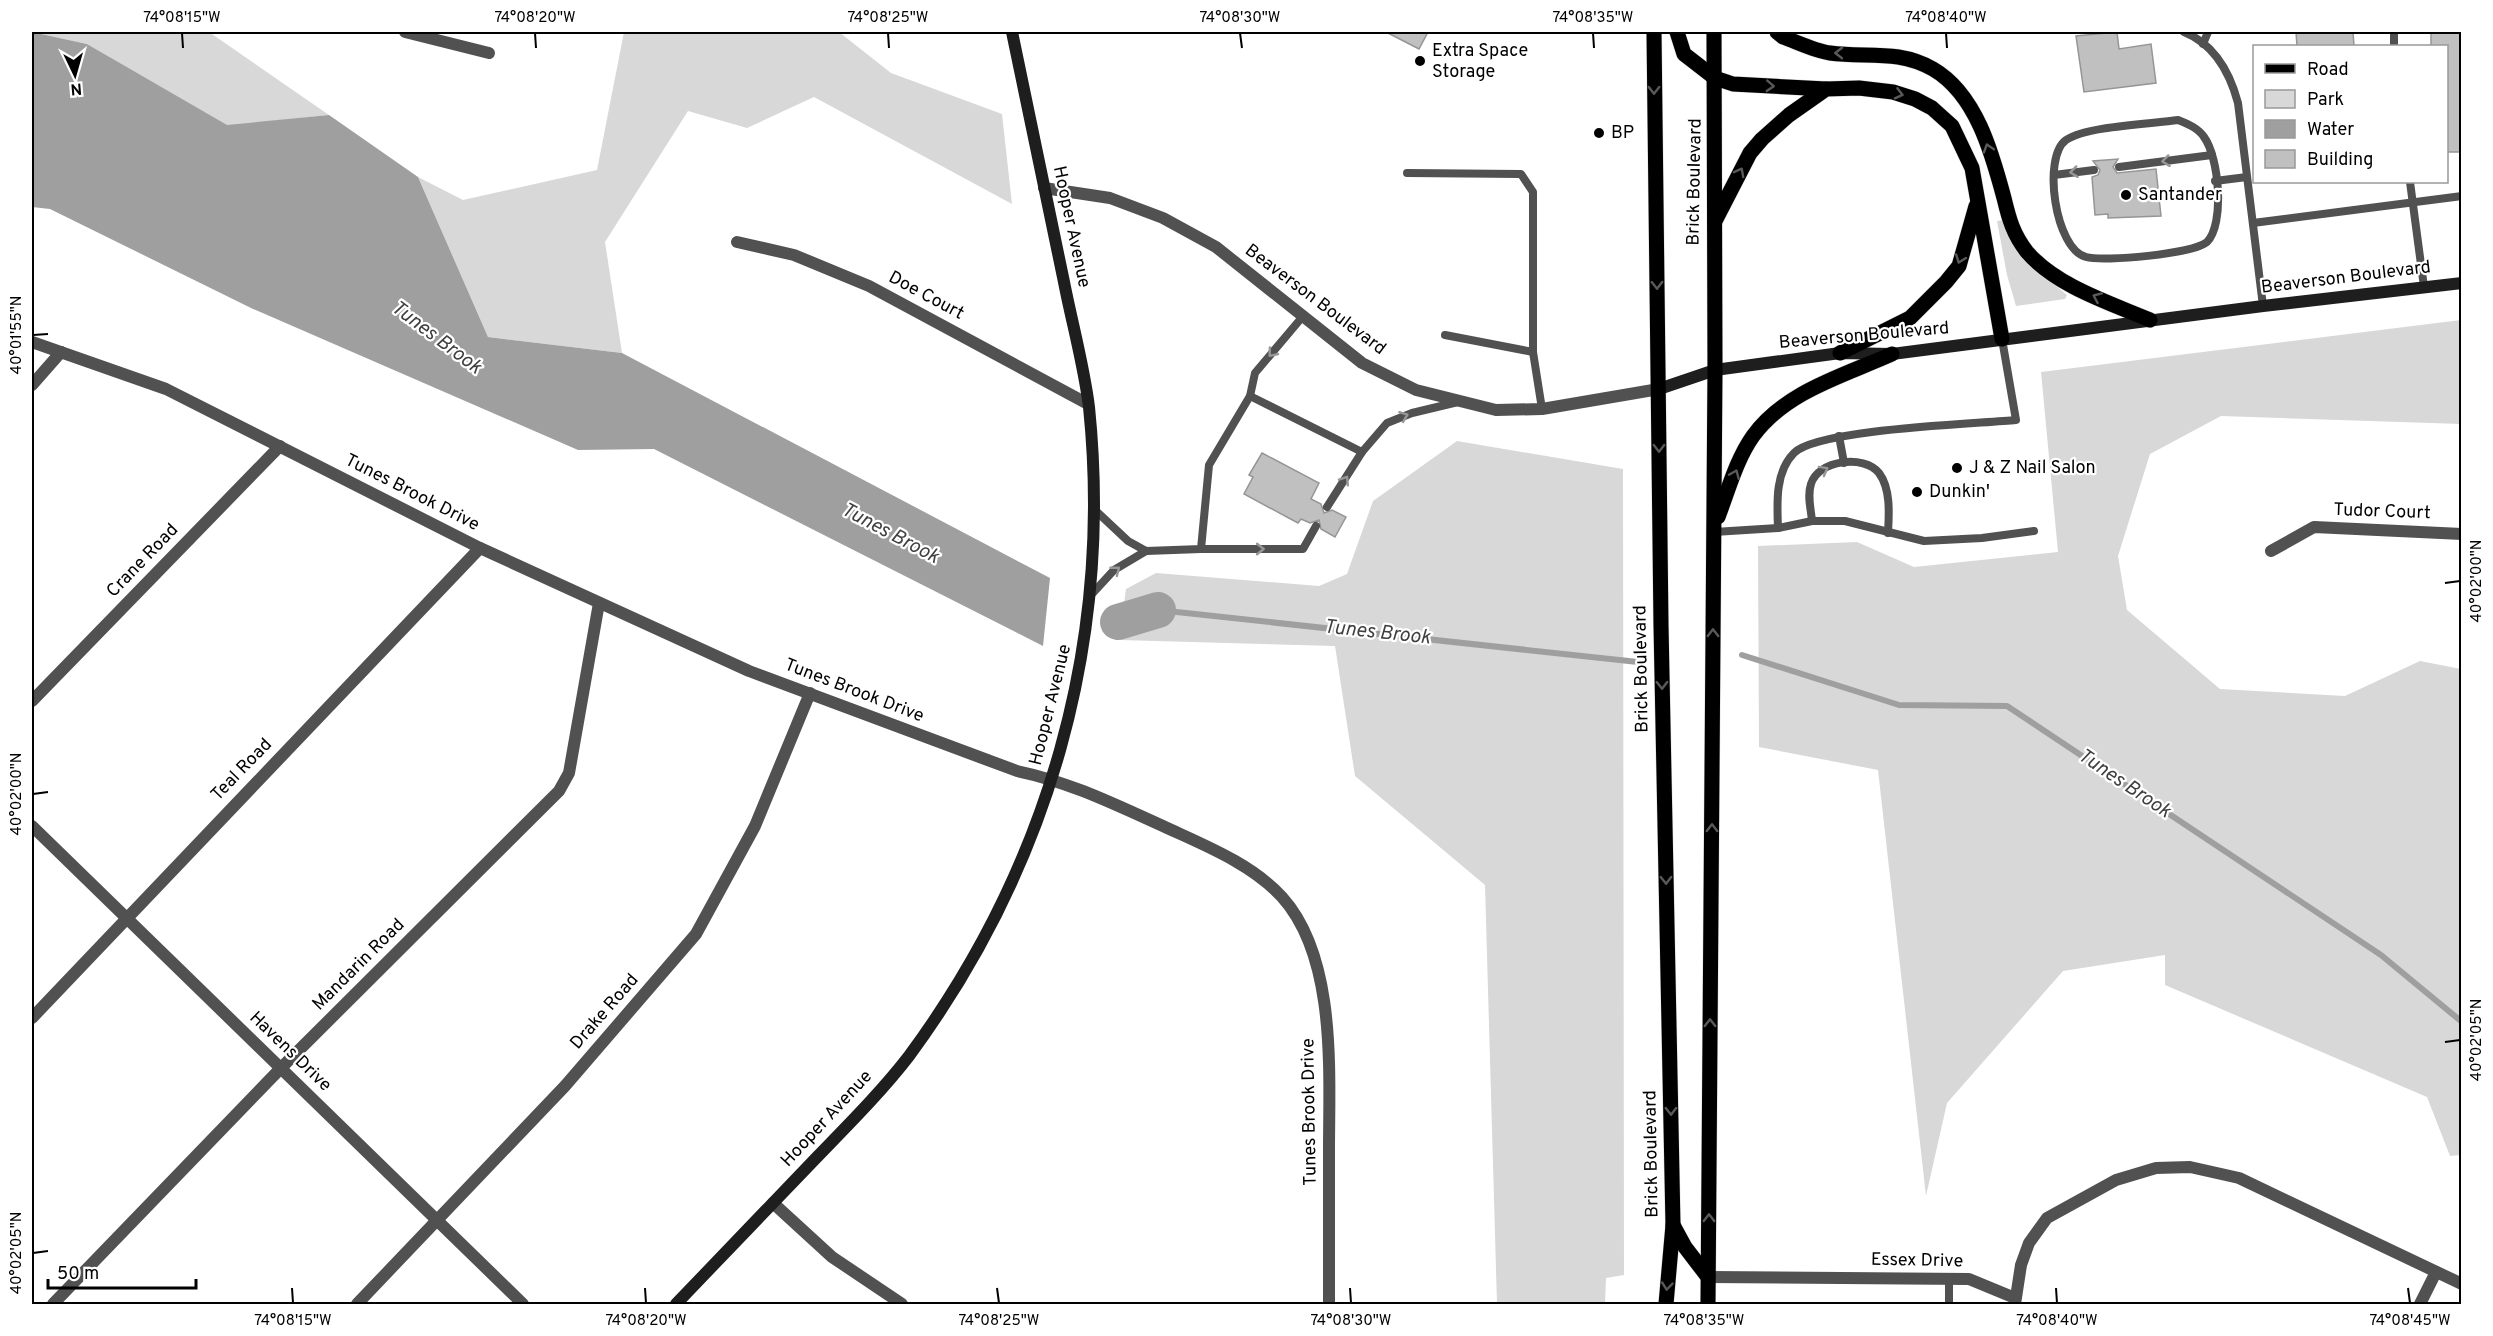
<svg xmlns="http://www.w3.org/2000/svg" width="2493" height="1336" font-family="Overpass,sans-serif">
  <rect width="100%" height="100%" fill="#fff"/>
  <g fill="#d8d8d8">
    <polygon points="32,32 209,32 329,115 227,126 87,44"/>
    <polygon points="624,32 839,32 891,73 1002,114 1012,204 814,97 747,128 688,111 605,242 622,353 488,337 418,177 463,200 597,170"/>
    <polygon points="2004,220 2050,281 2067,295 2065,299 2016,306 2007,275 1997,221"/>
    <polygon points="2461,320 2461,424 2221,416 2150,454 2118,556 2127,610 2220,689 2345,696 2420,661 2461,669 2461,1155 2450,1156 2427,1097 2165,985 2165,955 2063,971 1947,1103 1926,1196 1878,770 1759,747 1758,546 1857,542 1914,567 2058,552 2041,372"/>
    <polygon points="1457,441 1623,469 1624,1275 1606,1278 1605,1304 1497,1304 1485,885 1355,776 1335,646 1119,640 1126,589 1156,573 1319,586 1347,574 1373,501"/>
  </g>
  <polygon fill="#9f9f9f" points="32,32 87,44 227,125 329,115 418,177 488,337 622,353 1050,578 1043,646 654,449 578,450 251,308 50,209 32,207"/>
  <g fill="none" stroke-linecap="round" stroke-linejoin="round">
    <g stroke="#9f9f9f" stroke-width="6">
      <polyline points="1158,610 1638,662"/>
      <polyline points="1742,655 1899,705 2007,706 2381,955 2462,1022"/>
    </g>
    <polyline stroke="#9f9f9f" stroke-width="36" points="1118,622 1158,610"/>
  </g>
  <g fill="#c0c0c0" stroke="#959595" stroke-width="1.5">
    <polygon points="1386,32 1428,32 1419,49"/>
    <polygon points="2117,32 2119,49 2151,44 2156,83 2084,92 2076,36"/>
    <polygon points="2296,32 2353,32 2354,46 2297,46"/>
    <polygon points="2431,32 2462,32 2462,152 2446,152 2446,46 2431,46"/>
    <polygon points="2118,159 2113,167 2117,173 2156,169 2161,216 2108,218 2108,214 2095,215 2092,177 2098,175 2100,170 2093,161"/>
    <polygon points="1262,453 1319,483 1311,499 1321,504 1324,513 1332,510 1346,517 1335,537 1321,529 1319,520 1310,523 1301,519 1298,523 1244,494 1253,477 1249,475"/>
  </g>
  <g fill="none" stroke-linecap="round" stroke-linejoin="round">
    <defs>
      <g id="primary">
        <polyline points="1654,32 1661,625 1673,1225 1666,1304"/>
        <polyline points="1677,32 1684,54 1715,78 1733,84 1826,89"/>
        <path d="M1777,32L1783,37C1797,42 1815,51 1830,53C1866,58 1898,49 1933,69C1976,94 1992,153 2004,198C2009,219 2013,234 2027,252C2056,286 2110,303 2150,320"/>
        <polyline points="1715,221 1750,153 1762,139 1789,115 1826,89 1859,88 1893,92 1915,99 1932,108 1952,126 1972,168 2002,339"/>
        <polyline points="1840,353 1910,318 1946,282 1959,266 1976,206"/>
        <path d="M1718,517C1728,491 1736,460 1753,436C1786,391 1843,376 1892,354"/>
        <polyline points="1673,1225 1685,1247 1708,1277"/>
        <polyline points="1708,1304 1715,370 1714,32"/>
      </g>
    </defs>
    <use href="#primary" stroke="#dbdbdb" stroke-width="16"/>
    <g stroke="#515151" stroke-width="8">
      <path d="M2184,32C2214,44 2230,73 2238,103L2263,306"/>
      <polyline points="2203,44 2208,32"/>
      <polyline points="2394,46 2394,32"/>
      <path d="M2178,120C2188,124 2198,128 2204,137C2219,157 2225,224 2207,242C2193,254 2104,262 2086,257C2055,249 2042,157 2066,140C2087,126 2151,124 2178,120Z"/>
      <polyline points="2119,167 2212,155"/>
      <polyline points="1407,173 1521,174 1533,192 1533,352 1542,409"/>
      <polyline points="2054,175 2094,170"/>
      <polyline points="2215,181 2247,177"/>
      <polyline points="2410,182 2424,287"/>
      <polyline points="2253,223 2462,196"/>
      <polyline points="1445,335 1533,352"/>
      <polyline points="1250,396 1362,452"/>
      <polyline points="1839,436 1844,463"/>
      <polyline points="1327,507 1362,452 1387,423 1412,413 1458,402"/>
      <polyline points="1095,510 1128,541 1146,551 1201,549 1209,465 1250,396 1255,373 1304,315"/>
      <path d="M1812,521C1811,509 1807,496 1811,484C1818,460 1864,454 1879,473C1891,489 1889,515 1888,533"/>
      <polyline points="1778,528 1812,521 1845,521 1924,541 1982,538 2034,531"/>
      <path d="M1714,532L1778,528C1777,503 1775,472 1794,453C1818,429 1975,424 2016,420L2002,339"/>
      <polyline points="1201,549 1303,549 1316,526"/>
      <polyline points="1091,595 1114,570 1146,551"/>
      <polyline points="1949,1304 1949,1279"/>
    </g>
    <g stroke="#515151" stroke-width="12">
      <polyline points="405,32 489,53"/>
      <polyline points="737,242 794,255 869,286 1088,404"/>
      <path d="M32,342L166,389L480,548L749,671L1017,771C1070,782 1116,805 1165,827C1204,845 1252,864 1282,897C1337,958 1329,1073 1329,1150C1329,1201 1329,1253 1329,1304"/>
      <polyline points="32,385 61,352"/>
      <polyline points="2271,551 2314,527 2462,534"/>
      <polyline points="32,701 280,446"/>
      <polyline points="32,826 523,1304"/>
      <polyline points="32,1018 480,548"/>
      <polyline points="773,1203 832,1257 902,1304"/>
      <polyline points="1708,1277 1969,1279 2015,1298"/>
      <polyline points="53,1304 281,1068 559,791 569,773 599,603"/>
      <polyline points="357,1304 565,1086 696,934 755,826 810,693"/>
      <polyline points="2015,1304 2021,1265 2029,1243 2047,1218 2116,1180 2156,1168 2190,1167 2239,1178 2462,1284"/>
      <polyline points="2420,1304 2436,1272"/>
    </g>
    <polyline stroke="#515151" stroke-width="12" points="1044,188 1110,198 1163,218 1216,247 1362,363 1416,390 1496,410 1542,409 1659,389"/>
    <g stroke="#1e1e1e" stroke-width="12">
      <polyline points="1659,389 1715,370 1840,353 1892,354 2263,306 2462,283"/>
      <path d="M676,1304C723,1255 771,1205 818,1156C849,1124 882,1091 909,1056C1049,866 1113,642 1089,407C1084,366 1072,323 1064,282C1047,198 1029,115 1012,32"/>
    </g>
    <use href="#primary" stroke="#000" stroke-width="15"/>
  </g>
  <defs><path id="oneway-chevron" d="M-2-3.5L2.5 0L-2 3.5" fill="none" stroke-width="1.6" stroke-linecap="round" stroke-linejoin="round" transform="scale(1.5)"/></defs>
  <g stroke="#595959">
    <use href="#oneway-chevron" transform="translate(1839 53) rotate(180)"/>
    <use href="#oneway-chevron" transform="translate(1770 86) rotate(3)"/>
    <use href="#oneway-chevron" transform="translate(1654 90) rotate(90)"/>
    <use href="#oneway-chevron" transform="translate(1899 94) rotate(14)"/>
    <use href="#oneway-chevron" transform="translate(1988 148) rotate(-108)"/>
    <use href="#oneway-chevron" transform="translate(1740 172) rotate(-62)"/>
    <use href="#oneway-chevron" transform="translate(1960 259) rotate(110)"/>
    <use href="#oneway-chevron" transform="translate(1657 285) rotate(89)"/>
    <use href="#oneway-chevron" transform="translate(2097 297) rotate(-156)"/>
    <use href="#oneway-chevron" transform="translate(1659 448) rotate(90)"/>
    <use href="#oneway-chevron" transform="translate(1735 474) rotate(-67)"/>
    <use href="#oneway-chevron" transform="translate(1713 633) rotate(-90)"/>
    <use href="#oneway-chevron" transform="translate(1662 685) rotate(89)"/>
    <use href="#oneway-chevron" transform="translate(1712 828) rotate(-90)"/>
    <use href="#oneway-chevron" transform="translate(1666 880) rotate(89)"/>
    <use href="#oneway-chevron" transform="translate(1710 1023) rotate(-90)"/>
    <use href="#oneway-chevron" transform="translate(1671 1111) rotate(89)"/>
    <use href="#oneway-chevron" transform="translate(1709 1218) rotate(-90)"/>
    <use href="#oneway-chevron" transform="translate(1667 1286) rotate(96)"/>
  </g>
  <g stroke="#979797">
    <use href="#oneway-chevron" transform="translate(2166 161) rotate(173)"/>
    <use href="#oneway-chevron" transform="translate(2074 172) rotate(173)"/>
    <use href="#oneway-chevron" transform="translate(1272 353) rotate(130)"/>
    <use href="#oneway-chevron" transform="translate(1404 416) rotate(-21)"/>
    <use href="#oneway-chevron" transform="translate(1824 470) rotate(-29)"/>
    <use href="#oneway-chevron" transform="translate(1345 480) rotate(-57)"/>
    <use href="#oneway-chevron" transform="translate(1260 549)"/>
    <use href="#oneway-chevron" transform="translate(1116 570) rotate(-38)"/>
  </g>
  <path fill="none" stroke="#000" stroke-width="2" d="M182,33L183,48M535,33L536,48M888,33L889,48M1240,33L1242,48M1593,33L1594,48M1946,33L1947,48M33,335L48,334M2445,583L2460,581M33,794L48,792M2445,1042L2460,1040M33,1253L48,1251M292,1288L293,1303M645,1288L646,1303M997,1288L999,1303M1350,1288L1351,1303M1703,1288L1704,1303M2056,1288L2057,1303M2408,1288L2410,1303"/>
  <g fill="#000" stroke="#fff" stroke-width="2">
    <circle cx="1420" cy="61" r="6"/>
    <circle cx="1599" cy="133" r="6"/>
    <circle cx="2126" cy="195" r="6"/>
    <circle cx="1957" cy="468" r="6"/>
    <circle cx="1917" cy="492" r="6"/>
  </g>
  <g text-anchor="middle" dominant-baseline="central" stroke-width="4.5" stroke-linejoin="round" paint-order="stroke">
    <g font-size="18" fill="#000" stroke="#fff" text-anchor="start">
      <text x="1432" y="51">Extra Space<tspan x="1432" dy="21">Storage</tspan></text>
      <text x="1611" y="133">BP</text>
      <text x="2138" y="195">Santander</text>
      <text x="1969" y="468">J &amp; Z Nail Salon</text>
      <text x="1929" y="492">Dunkin'</text>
    </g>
    <g font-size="18" fill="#000" stroke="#fff">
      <text transform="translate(1695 182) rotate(-89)">Brick Boulevard</text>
      <text transform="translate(1071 227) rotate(78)">Hooper Avenue</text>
      <text transform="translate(2346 278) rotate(-7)">Beaverson Boulevard</text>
      <text transform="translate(926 296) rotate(28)">Doe Court</text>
      <text transform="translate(1315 300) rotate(37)">Beaverson Boulevard</text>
      <text transform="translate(1864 336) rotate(-5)">Beaverson Boulevard</text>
      <text transform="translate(412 493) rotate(27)">Tunes Brook Drive</text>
      <text transform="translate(2382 512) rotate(2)">Tudor Court</text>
      <text transform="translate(143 561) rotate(-46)">Crane Road</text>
      <text transform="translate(1642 669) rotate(-91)">Brick Boulevard</text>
      <text transform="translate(854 691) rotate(21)">Tunes Brook Drive</text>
      <text transform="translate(1051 705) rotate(-76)">Hooper Avenue</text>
      <text transform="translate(242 770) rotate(-46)">Teal Road</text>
      <text transform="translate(359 965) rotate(-45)">Mandarin Road</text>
      <text transform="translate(605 1012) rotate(-49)">Drake Road</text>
      <text transform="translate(290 1052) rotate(44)">Havens Drive</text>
      <text transform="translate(1310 1112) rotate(-91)">Tunes Brook Drive</text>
      <text transform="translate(827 1119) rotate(-47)">Hooper Avenue</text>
      <text transform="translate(1652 1154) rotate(-91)">Brick Boulevard</text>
      <text transform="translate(1917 1261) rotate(1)">Essex Drive</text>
    </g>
    <g font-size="20" font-style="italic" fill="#404040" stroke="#fff">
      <text transform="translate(436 338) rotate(37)">Tunes Brook</text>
      <text transform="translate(890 534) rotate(28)">Tunes Brook</text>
      <text transform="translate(1377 633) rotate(6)">Tunes Brook</text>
      <text transform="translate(2124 784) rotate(34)">Tunes Brook</text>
    </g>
  </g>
  <rect width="2493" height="1336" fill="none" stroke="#ffffff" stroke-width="66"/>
  <rect x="2253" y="45" width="195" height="138" fill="#ffffff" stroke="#999999" stroke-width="1.5"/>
  <rect x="2265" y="64" width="30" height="9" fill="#000000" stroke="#999999" stroke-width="1.5"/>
  <text x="2307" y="75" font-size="18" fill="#000000">Road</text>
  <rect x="2265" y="90" width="30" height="18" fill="#d8d8d8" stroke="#999999" stroke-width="1.5"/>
  <text x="2307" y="105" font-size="18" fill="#000000">Park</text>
  <rect x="2265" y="120" width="30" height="18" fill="#9f9f9f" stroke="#999999" stroke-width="1.5"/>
  <text x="2307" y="135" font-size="18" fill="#000000">Water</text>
  <rect x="2265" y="150" width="30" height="18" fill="#c0c0c0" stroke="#999999" stroke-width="1.5"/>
  <text x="2307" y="165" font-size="18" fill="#000000">Building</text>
  <g transform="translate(75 75) rotate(175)" stroke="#ffffff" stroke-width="4.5" paint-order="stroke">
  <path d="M0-4.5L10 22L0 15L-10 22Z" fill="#000000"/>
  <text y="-9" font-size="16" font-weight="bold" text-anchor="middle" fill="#000000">N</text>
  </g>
  <path d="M48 1279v9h148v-9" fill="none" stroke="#000000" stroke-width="3"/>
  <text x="57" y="1279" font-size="18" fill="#000000" stroke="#ffffff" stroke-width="4.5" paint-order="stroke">50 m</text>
  <rect x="33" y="33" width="2427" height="1270" fill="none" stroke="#000" stroke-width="2"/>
  <g font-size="15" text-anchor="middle" fill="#000">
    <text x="182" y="22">74°08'15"W</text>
    <text x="535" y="22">74°08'20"W</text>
    <text x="888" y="22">74°08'25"W</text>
    <text x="1240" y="22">74°08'30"W</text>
    <text x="1593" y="22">74°08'35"W</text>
    <text x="1946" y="22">74°08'40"W</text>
    <text transform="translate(16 335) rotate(-90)" y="5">40°01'55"N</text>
    <text transform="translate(2476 581) rotate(-90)" y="5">40°02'00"N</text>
    <text transform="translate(16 794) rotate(-90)" y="5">40°02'00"N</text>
    <text transform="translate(2476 1040) rotate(-90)" y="5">40°02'05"N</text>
    <text transform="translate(16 1253) rotate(-90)" y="5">40°02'05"N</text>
    <text x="293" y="1325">74°08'15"W</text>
    <text x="646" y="1325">74°08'20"W</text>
    <text x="999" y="1325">74°08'25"W</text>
    <text x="1351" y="1325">74°08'30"W</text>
    <text x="1704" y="1325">74°08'35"W</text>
    <text x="2057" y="1325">74°08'40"W</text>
    <text x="2410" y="1325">74°08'45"W</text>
  </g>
</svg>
